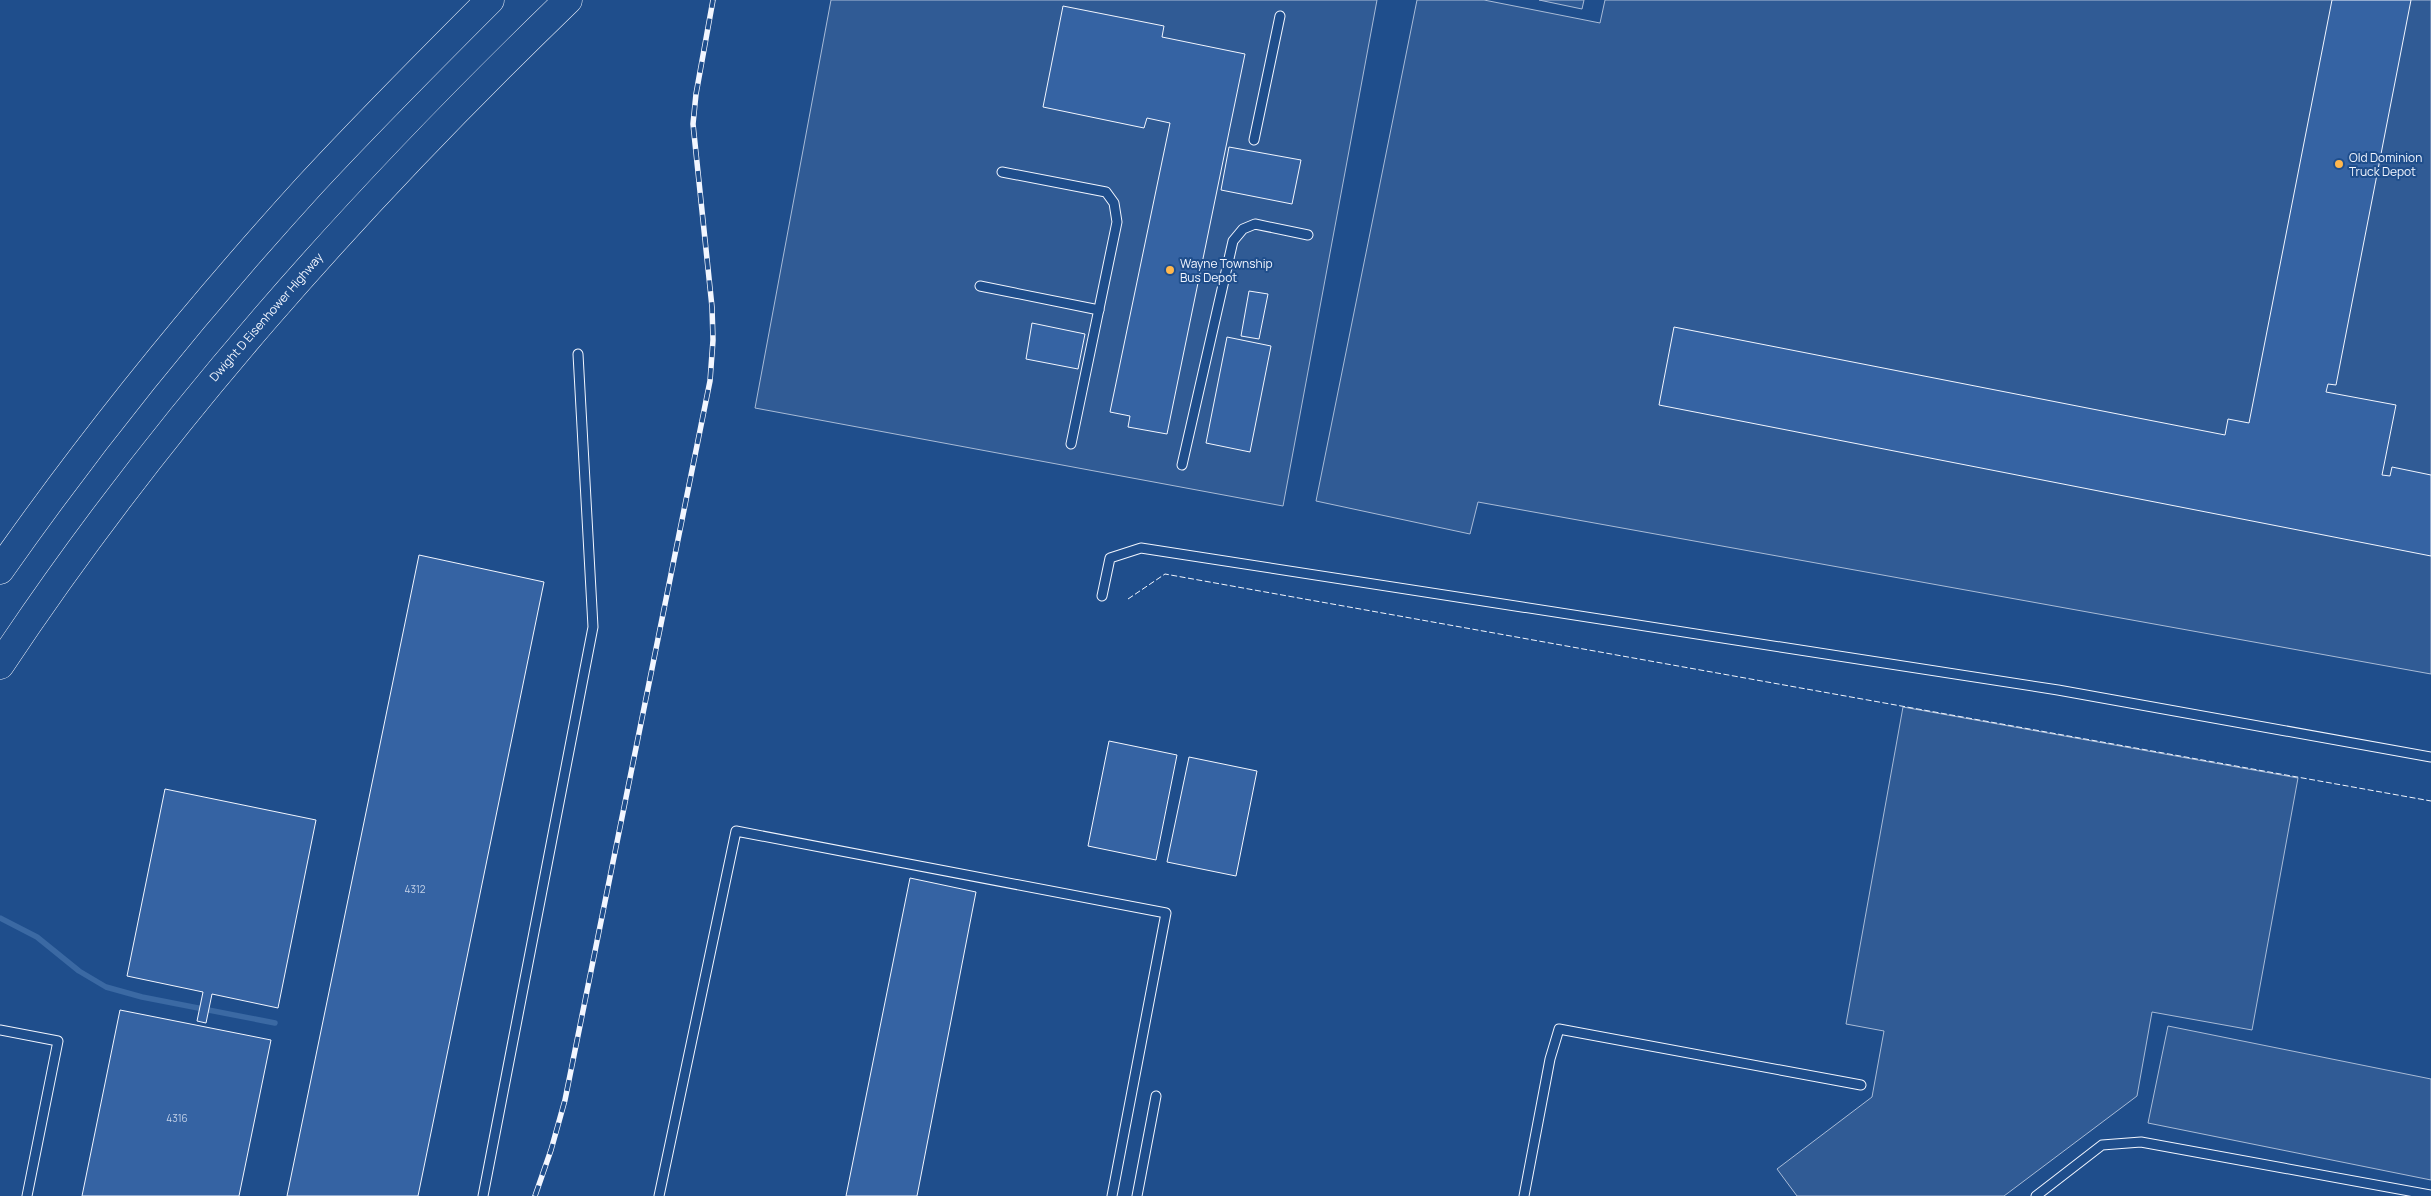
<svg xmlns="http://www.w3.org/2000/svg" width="2431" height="1196" font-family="Manrope,sans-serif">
  <rect width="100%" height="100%" fill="#1f4e8c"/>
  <g fill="#305b95" stroke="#a8bbd7">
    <polygon points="831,0 1377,0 1283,506 755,408"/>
    <polygon points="1417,0 1484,0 1600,23 1605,0 2431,0 2431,674 1478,502 1470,534 1316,501"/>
    <polygon points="1539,0 1584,0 1582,9"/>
    <polygon points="1903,707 2298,778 2252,1030 2152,1012 2137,1096 2004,1196 1797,1196 1777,1169 1872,1097 1884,1031 1846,1024"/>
    <polygon points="2168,1026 2431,1079 2431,1180 2148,1123"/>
  </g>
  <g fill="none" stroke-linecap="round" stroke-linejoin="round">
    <polyline stroke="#3b69a3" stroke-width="5.5" points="0,918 37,937 79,971 106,987 142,997 275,1023"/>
  </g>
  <g fill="#3563a3" stroke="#f2f6ff">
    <polygon points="2332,0 2411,0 2336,385 2328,384 2326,392 2396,405 2382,475 2390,476 2392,467 2431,475 2431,556 1659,405 1674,327 2225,435 2228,419 2249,423"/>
    <polygon points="1063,6 1164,26 1162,37 1245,54 1167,434 1128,427 1130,416 1110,412 1170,123 1147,118 1144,128 1043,107"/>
    <polygon points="1229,147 1301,160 1292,204 1221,190"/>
    <polygon points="1249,291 1268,294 1259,339 1241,336"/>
    <polygon points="1032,323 1085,334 1078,369 1026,359"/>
    <polygon points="1227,337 1271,346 1250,452 1206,443"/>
    <polygon points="419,555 544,582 418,1196 287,1196"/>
    <polygon points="1109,741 1177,755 1156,860 1088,846"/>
    <polygon points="1189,757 1257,771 1236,876 1167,862"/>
    <polygon points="165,789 316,820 278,1008 212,994 206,1023 197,1021 203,992 127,976"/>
    <polygon points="910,878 976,892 917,1196 846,1196"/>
    <polygon points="120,1010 271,1040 239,1196 82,1196"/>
  </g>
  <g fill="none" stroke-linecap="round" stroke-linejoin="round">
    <defs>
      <g id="service">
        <polyline points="1254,140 1280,16"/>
        <polyline points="1002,172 1106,192 1114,203 1117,222 1071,444"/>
        <polyline points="980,286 1099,310"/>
        <polyline points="1182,465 1233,241 1243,229 1255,224 1308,235"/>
        <polyline points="1102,596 1110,558 1141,548 2058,690 2431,757"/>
        <polyline points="0,1030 58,1041 27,1196"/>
        <polyline points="483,1196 593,627 578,354"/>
        <polyline points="659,1196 736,831 1166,913 1112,1196"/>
        <polyline points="1137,1196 1156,1096"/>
        <polyline points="1524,1196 1550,1059 1559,1029 1861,1085"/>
        <polyline points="2036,1196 2102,1145 2141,1142 2431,1195"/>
      </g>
      <g id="motorway">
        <path d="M0,570C94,436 198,308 308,187C367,123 429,61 490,0"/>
        <path d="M0,665C162,421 358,203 568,0"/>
      </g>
    </defs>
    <use href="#service" stroke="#f2f6ff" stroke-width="11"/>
    <use href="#motorway" stroke="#f2f6ff" stroke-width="29"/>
    <use href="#service" stroke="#1f4e8c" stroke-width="9"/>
    <use href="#motorway" stroke="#1f4e8c" stroke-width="28"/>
    <defs>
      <polyline id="rail" points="535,1196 551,1150 565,1100 710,381 713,340 712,307 693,124 696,94 713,0"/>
    </defs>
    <use href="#rail" stroke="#f2f6ff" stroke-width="5.5"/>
    <use href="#rail" stroke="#1f4e8c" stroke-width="4" stroke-dasharray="11" stroke-linecap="butt"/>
    <polyline stroke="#f2f6ff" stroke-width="1" stroke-dasharray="6 2.5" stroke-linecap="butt" points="1128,599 1165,574 2431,801"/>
  </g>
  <g fill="#ffb74d" stroke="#1f4e8c" stroke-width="2">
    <circle cx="2339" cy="164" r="5"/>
    <circle cx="1170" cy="270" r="5"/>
  </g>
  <g text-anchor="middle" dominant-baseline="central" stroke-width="4" stroke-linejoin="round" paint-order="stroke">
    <g font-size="10" fill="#c3d1e8">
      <text x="415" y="889">4312</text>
      <text x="177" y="1118">4316</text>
    </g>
    <g font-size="12" fill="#f2f6ff" stroke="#1f4e8c" text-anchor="start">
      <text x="2349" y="157">Old Dominion<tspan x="2349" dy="14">Truck Depot</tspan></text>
      <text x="1180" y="263">Wayne Township<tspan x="1180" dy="14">Bus Depot</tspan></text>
    </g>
    <g font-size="12" fill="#f2f6ff" stroke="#1f4e8c">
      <text transform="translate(266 317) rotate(-49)">Dwight D Eisenhower Highway</text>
    </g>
  </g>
</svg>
